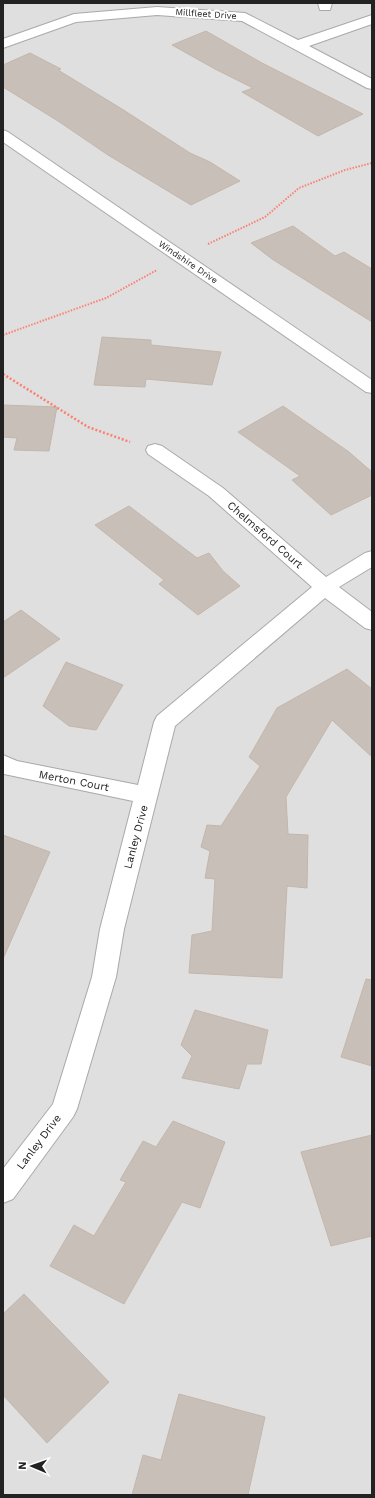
<svg xmlns="http://www.w3.org/2000/svg" width="375" height="1498" font-family="'Work Sans',sans-serif">
  <rect width="100%" height="100%" fill="#f2efe9"/>
  <rect fill="#e0dfdf" x="3" y="3" width="369" height="1492"/>
  <g fill="#c7bfb8" stroke="#c4b6ab">
    <polygon points="206,31 262,63 363,114 318,136 242,92 253,88 215,69 172,45"/>
    <polygon points="30,53 61,69 58,70 122,109 190,153 210,162 240,181 191,205 108,155 58,121 3,87 3,65"/>
    <polygon points="293,226 335,256 344,252 372,269 372,322 272,259 251,243"/>
    <polygon points="102,337 151,340 151,345 221,352 212,385 146,379 145,387 94,385"/>
    <polygon points="3,405 57,407 49,451 14,450 17,438 3,437"/>
    <polygon points="283,406 349,452 372,472 372,495 331,515 292,480 300,476 238,432"/>
    <polygon points="129,506 197,558 209,553 223,571 240,586 198,615 159,584 164,580 95,525"/>
    <polygon points="21,610 60,639 3,678 3,622"/>
    <polygon points="66,662 123,685 96,730 69,726 43,706"/>
    <polygon points="347,669 372,689 372,757 332,720 286,797 288,834 308,835 307,888 287,886 282,978 189,973 192,935 212,931 215,879 205,878 210,851 201,847 207,825 221,826 260,766 249,757 277,708"/>
    <polygon points="3,835 50,852 3,959"/>
    <polygon points="366,979 372,980 372,1066 341,1057"/>
    <polygon points="195,1010 268,1030 261,1064 247,1064 239,1089 182,1078 192,1056 181,1045"/>
    <polygon points="173,1121 225,1142 200,1208 182,1202 124,1304 50,1266 74,1225 94,1236 126,1182 120,1180 143,1141 156,1147"/>
    <polygon points="372,1135 372,1236 331,1246 301,1152"/>
    <polygon points="24,1294 109,1382 47,1443 3,1395 3,1314"/>
    <polygon points="179,1394 265,1417 248,1495 132,1495 143,1455 161,1460"/>
  </g>
  <g fill="none" stroke-linecap="round" stroke-linejoin="round">
    <defs>
      <g id="minor">
        <polygon points="318,3 332,3 330,10 320,10"/>
        <polygon points="157,7 245,13 298,40 372,15 372,24 309,46 372,79 372,89 367,88 242,21 157,15 76,22 3,48 3,39 74,14"/>
        <polygon points="3,130 8,132 372,380 372,393 366,392 3,142"/>
        <polygon points="155,444 162,446 223,488 326,577 365,553 372,551 372,567 339,587 372,612 372,630 365,628 325,598 175,726 124,929 116,977 77,1109 73,1117 13,1199 3,1203 3,1169 53,1104 92,977 100,929 133,801 4,774 3,755 17,761 138,785 154,722 157,716 312,587 209,496 148,454 146,450 148,446"/>
      </g>
    </defs>
    <use href="#minor" stroke="#a9a9a9" stroke-width="2"/>
    <g stroke="#fa8072" stroke-width="2" stroke-dasharray="1.5 1.5" stroke-linecap="butt">
      <polyline points="208,244 265,217 299,188 345,170 372,163"/>
      <polyline points="3,335 106,298 157,270"/>
    </g>
    <polyline stroke="#fa8072" stroke-width="2.5" stroke-dasharray="2 2" stroke-linecap="butt" points="3,374 88,427 130,442"/>
    <use href="#minor" fill="#fff" fill-rule="evenodd"/>
  </g>
  <g text-anchor="middle" dominant-baseline="central" stroke-width="4" stroke-linejoin="round" paint-order="stroke">
    <g font-size="9" fill="#222" stroke="#fff">
      <text transform="translate(206 14) rotate(4)">Millfleet Drive</text>
      <text transform="translate(188 262) rotate(34)">Windshire Drive</text>
    </g>
    <g font-size="11" fill="#222" stroke="#fff">
      <text transform="translate(265 535) rotate(41)">Chelmsford Court</text>
      <text transform="translate(74 781) rotate(11)">Merton Court</text>
      <text transform="translate(136 837) rotate(-75)">Lanley Drive</text>
      <text transform="translate(39 1142) rotate(-53)">Lanley Drive</text>
    </g>
  </g>
  <rect width="375" height="1498" fill="none" stroke="#222222" stroke-width="8"/>
  <g transform="translate(32 1466) rotate(272)" stroke="#ffffff" stroke-width="3" paint-order="stroke">
  <path d="M0-3L7 15L0 10L-7 15Z" fill="#222222"/>
  <text y="-6" font-size="11" font-weight="bold" text-anchor="middle" fill="#222222">N</text>
  </g>
</svg>
